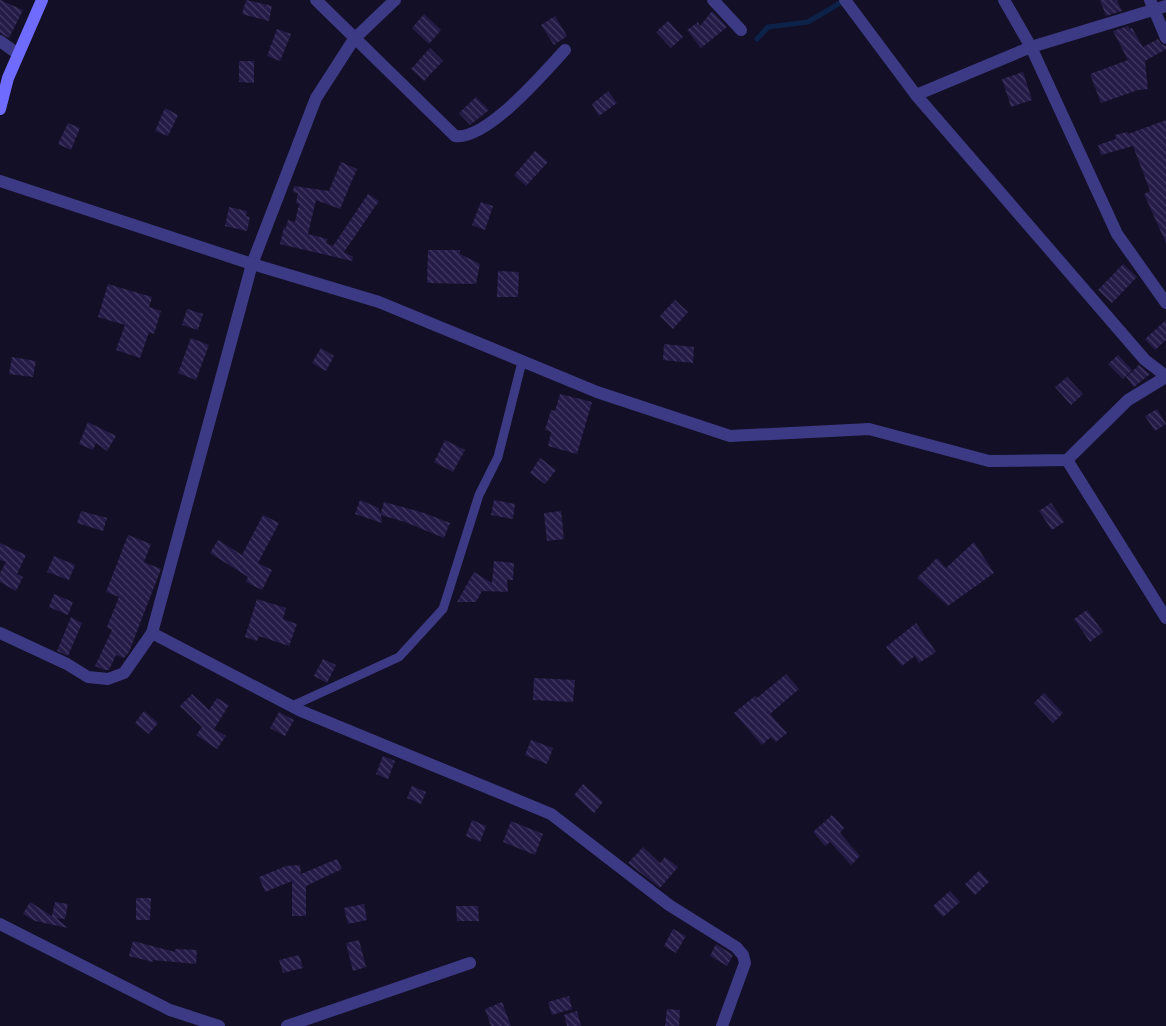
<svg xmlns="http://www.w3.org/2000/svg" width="1166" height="1026" font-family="'Varela Round',sans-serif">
  <defs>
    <pattern id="building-back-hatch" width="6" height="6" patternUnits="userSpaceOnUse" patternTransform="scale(1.25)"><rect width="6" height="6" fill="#241b47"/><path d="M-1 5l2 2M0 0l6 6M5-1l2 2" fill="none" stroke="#433b63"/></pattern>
  </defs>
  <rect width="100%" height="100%" fill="#130f26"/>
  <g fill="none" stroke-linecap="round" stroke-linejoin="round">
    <polyline stroke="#0c2248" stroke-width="5" points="757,39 768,27 808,22 845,0"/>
  </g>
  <g fill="url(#building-back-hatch)">
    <polygon points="0,0 23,10 9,38 0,33"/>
    <polygon points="246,0 272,6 269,21 242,14"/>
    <polygon points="1100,0 1117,0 1122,11 1106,16"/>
    <polygon points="712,11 727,27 701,48 687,30 698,22 700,26"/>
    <polygon points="424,14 441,30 429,44 412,28"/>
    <polygon points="555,16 567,36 554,45 541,25"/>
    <polygon points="668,21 683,37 671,48 656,32"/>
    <polygon points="1128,26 1129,29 1132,28 1143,47 1158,39 1161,44 1166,46 1166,49 1145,61 1148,89 1138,90 1101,103 1090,74 1128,60 1113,31"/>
    <polygon points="277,29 291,34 280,61 267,56"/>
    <polygon points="430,48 443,61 424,81 411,69"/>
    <polygon points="239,61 254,61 254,83 239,82"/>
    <polygon points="1023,72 1032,100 1011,107 1002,79"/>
    <polygon points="608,91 617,103 599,116 592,104"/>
    <polygon points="476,97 489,110 470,125 459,113"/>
    <polygon points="165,108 178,115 168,136 155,131"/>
    <polygon points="1166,120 1166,243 1144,194 1150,191 1133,146 1101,155 1098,145 1116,139 1115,135 1127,132 1128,134"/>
    <polygon points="68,123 80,128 71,150 58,144"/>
    <polygon points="535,151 548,162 526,186 514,175"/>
    <polygon points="341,162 357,169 340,209 316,200 308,234 328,239 326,243 333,246 368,194 379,201 344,252 353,257 352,261 280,244 284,227 286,228 288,220 295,222 299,204 296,203 298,193 293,192 294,186 329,191"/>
    <polygon points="481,202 493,206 485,230 472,225"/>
    <polygon points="229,207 247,211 246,216 250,217 247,231 225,226"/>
    <polygon points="428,250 460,250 460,254 480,264 476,284 427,283"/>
    <polygon points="1123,264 1137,277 1112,303 1098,290"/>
    <polygon points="498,271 519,272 518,297 497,297"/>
    <polygon points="108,284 152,297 149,307 161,311 154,334 149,332 140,358 116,350 125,325 98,317"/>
    <polygon points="675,300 688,312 673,329 660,316"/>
    <polygon points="187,309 203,314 198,330 182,325"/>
    <polygon points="1166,320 1166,340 1155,350 1145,339"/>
    <polygon points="191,338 209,345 196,380 178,373"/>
    <polygon points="664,344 694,347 693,363 663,360"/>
    <polygon points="321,348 334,356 326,371 312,363"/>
    <polygon points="1118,355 1132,370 1123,379 1108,364"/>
    <polygon points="12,357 36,361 33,377 9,374"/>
    <polygon points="1139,365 1150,374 1134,387 1126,377"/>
    <polygon points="1067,377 1083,394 1071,405 1055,387"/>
    <polygon points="560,394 592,402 577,454 548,446 551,432 545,430 551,410 555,411"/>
    <polygon points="1157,409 1166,424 1155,431 1145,416"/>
    <polygon points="88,422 116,436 107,451 96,443 93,450 79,444"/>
    <polygon points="445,440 465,450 453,472 434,462"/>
    <polygon points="540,458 556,470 545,484 530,473"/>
    <polygon points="360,500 379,508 380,515 384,502 424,513 450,523 444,538 405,522 381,515 382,523 355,514"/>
    <polygon points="494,500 515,504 513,519 491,515"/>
    <polygon points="1051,503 1064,522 1052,530 1039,511"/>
    <polygon points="81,511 107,518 103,531 77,523"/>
    <polygon points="561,511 564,539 547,541 544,513"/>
    <polygon points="263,515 279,523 258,563 272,570 262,590 246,582 248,577 210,553 218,540 242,555"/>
    <polygon points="128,535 151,544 144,562 161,569 129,652 124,658 116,655 109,670 104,670 95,666 112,630 107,627 119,597 106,592"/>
    <polygon points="974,542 994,573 948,606 917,578 937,558 946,568"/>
    <polygon points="0,543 26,555 17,574 23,577 16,591 0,582 0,573 6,562 0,560"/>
    <polygon points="54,556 75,565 69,580 47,572"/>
    <polygon points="494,561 514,563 513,580 507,580 508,592 482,591 476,602 457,602 474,572 492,583"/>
    <polygon points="54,594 73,602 68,615 49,607"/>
    <polygon points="257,599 286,608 283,619 297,624 289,646 259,636 257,641 245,637"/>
    <polygon points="1087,610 1103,632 1090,642 1074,619"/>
    <polygon points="71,617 82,623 68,656 57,651"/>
    <polygon points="916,623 936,652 919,663 915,656 902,666 886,647"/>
    <polygon points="323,659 336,665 327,683 314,676"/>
    <polygon points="786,674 799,689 770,714 787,733 776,742 771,737 762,745 734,713 755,696 757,698"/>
    <polygon points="534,678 575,680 573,702 533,700"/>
    <polygon points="1044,693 1063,713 1053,723 1034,703"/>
    <polygon points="192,694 209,710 217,698 229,705 214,729 226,736 217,749 196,735 202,727 180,706"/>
    <polygon points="144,711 158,723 149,734 135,723"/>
    <polygon points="279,712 294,720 285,736 270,728"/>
    <polygon points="531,740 553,748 547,764 525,755"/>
    <polygon points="383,756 395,761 388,779 376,774"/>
    <polygon points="583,784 603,802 594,813 574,795"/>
    <polygon points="412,786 426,792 421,804 407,798"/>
    <polygon points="832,815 844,828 840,833 860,856 851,865 830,842 825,846 813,832"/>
    <polygon points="472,820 486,826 480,842 466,836"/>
    <polygon points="511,821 543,834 535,855 503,842"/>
    <polygon points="643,847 660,863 665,857 678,867 660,888 628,863"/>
    <polygon points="337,859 342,869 306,886 306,916 292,916 292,881 265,892 259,877 286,866 300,865 301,874"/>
    <polygon points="979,871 989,882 975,895 965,884"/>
    <polygon points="950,891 960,902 943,917 933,906"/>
    <polygon points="136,898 151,898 150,920 136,920"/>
    <polygon points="30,902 52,916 55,902 68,904 65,919 56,918 68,928 35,921 23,914"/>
    <polygon points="364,904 367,920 348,924 344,908"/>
    <polygon points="456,906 478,906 479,921 457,921"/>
    <polygon points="673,929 686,936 676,953 664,946"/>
    <polygon points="359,940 366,967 353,971 346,943"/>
    <polygon points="133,941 175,952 175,949 197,950 196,964 153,960 153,962 129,956"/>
    <polygon points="716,944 733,955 727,966 710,956"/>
    <polygon points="299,955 303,968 283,973 279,960"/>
    <polygon points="569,996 572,1009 552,1015 548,1002"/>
    <polygon points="502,1002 511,1026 491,1026 485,1009"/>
    <polygon points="667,1009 680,1010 679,1026 665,1026"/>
    <polygon points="577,1011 581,1026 567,1026 564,1015"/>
  </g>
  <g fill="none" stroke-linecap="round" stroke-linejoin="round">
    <polyline stroke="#3d3a85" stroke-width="9" points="292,706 399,657 443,609 479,495 498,457 522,362"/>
    <g stroke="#3d3a85" stroke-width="12">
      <path d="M316,0L455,136C486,141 544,73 565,50"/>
      <polyline points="395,0 354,39 316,98 252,264 152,633 301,711 551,814 669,905 736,947 743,955 745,963 722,1026"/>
      <polyline points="713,0 741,30"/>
      <polyline points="845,0 916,95 1145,360 1166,376"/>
      <polyline points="1004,0 1031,47 1117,234 1166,303"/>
      <polyline points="1150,0 1166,38"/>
      <polyline points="0,41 18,54"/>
      <polyline points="916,95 1031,47 1166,6"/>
      <polyline points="0,181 252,264 379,302 597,392 730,436 869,429 989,461 1067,460 1128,400 1166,377"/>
      <polyline points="1067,460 1166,618"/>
      <polyline points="0,633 67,664 88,677 108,679 124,673 152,633"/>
      <polyline points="0,924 170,1010 219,1026"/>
      <polyline points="287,1026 470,963"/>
    </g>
    <polyline stroke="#6f6bff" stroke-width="12" points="0,109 8,78 42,0"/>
  </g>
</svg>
